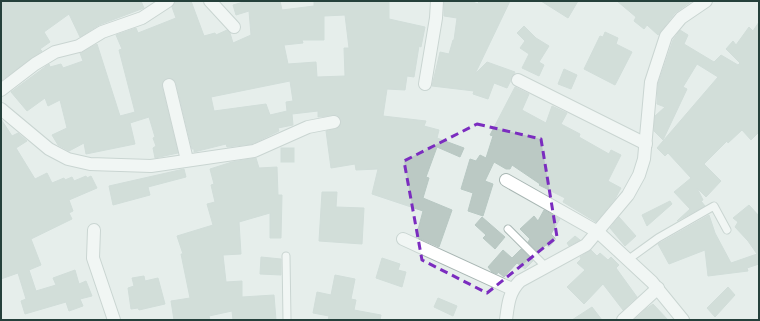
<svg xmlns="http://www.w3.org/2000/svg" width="760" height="321" font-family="'Sofia Sans Condensed',sans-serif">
  <rect width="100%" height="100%" fill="#e6eeeb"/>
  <g fill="#bbc9c4" stroke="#b8c8c3" fill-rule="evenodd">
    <polygon points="1,1 141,1 144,8 99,25 80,37 69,14 44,32 50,42 40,49 42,51 2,80"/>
    <path d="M175,1H191L204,36L215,33L216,35L227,30L230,33L233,43L251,35L249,11L236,15L233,5L247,1H280L282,10L314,6V1H389V19L425,27L421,47L419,46L414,77L407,76L405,90L387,89L383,116L426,121L424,126L439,130L437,138L464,148L460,157L437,147L426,177L429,178L423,198L452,210L439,247L416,237L423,211L372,194L378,169L356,170L355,164L331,168L326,131L339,127L341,121L337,115L318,117V111L292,114L293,125L278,128L279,131L252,144L227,147L226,144L194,152V149H192L176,83L174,80L168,78L164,80L162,87L178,153L155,158L153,148L156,146L153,138L155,137L149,117L130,123L135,144L86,154L84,143L69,151L58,145L52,135L67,128L60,100L48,106L45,98L27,111L11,92L49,64L50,67L61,64L63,68L83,61L80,53L97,44L120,116L135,112L119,50L122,49L116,35L136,28L138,33L176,18L172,7ZM345,15L349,48H344L345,76L317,77L316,62L288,64L284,45L303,43L302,40H324V16ZM290,81L293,101L286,102L287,111L270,115L266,104L214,111L211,97Z"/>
    <polygon points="444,1 470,1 478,4 479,1 510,1 475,74 487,62 515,72 507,88 494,83 488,99 473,94 474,91 432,86 440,52 449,54 453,40 454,40 457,18 444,16"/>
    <polygon points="541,1 578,1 568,18"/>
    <polygon points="617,1 692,1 675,13 658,35 647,25 644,29 634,21 636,17"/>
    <polygon points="759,22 759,132 751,140 742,130 728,143 727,141 704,164 721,181 706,197 697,188 703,200 701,201 705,206 677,221 690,209 674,192 691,178 668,153 665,156 657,148 718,77 697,64 683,87 687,89 663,140 654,131 655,116 665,107 657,104 658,84 673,40 680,30 688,35 684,44 714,62 721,55 738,65 740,63 726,49 733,41 736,45 749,27 753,31"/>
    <polygon points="524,26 536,38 549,46 539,62 544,65 539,76 522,68 529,54 520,48 525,41 517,33"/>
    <polygon points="605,32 618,38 616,44 632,52 615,85 584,69 600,36 603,37"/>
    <polygon points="564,69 577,75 571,89 558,84"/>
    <polygon points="515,87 529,94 522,110 546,123 552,106 567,113 561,124 580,134 579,137 609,154 611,150 621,155 608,181 621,188 615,199 596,222 563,202 565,198 539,185 540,184 512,165 510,169 506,169 494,162 485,181 493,184 483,216 468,211 473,193 461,189 470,159 476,161 480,155 486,158 493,136 490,135"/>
    <polygon points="1,119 12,136 18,133 27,141 16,148 35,179 47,173 52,183 64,178 65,180 72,177 74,181 86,176 87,178 91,176 97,188 69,200 73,211 69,213 72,219 31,239 41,265 29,270 36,291 56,285 53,278 75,270 79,284 86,281 92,296 80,299 83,306 69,311 66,302 25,314 21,301 26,299 18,273 1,279"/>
    <rect x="281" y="148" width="13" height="14"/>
    <polygon points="256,158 259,168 277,167 278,195 282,195 281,238 270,238 270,213 239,222 241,254 223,255 226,282 242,281 242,297 274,295 276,320 233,320 232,311 209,316 210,320 174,320 171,301 190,298 181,254 183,254 177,236 213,225 207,204 215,202 211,185 214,184 210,169 232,162"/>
    <polygon points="184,169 186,177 148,187 150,195 113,205 109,186"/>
    <polygon points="322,192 337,192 336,207 364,208 362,244 319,241"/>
    <polygon points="670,201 672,204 647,226 642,215"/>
    <polygon points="749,205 759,216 759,264 747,268 748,271 708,276 705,250 669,264 658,244 709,215 715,233 731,263 757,254 748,241 735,227 738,222 733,218"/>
    <polygon points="544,210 560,219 551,234 556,239 549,247 546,245 539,253 528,242 530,239 520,229 534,216 538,221"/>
    <polygon points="482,217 505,237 495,249 483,238 486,235 475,225"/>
    <polygon points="619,217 636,236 625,246 610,228"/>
    <polygon points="575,236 580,240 569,246 567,243"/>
    <polygon points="521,249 533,261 525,269 517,263 504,277 498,272 497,274 492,272 488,267 503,250 512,258"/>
    <polygon points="591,250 597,256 600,253 608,260 611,257 619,265 616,268 637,297 623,310 603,284 584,304 567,287 585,270 577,263 581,259 580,257"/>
    <polygon points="261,257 281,259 281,275 260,274"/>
    <polygon points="382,258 400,264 398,270 406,272 402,287 376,278"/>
    <polygon points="335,275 355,279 351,299 356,300 354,310 381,315 380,320 328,320 329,316 313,313 317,292 331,295"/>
    <polygon points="144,276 145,281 158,278 165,304 139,310 138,308 131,309 128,288 134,286 132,278"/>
    <polygon points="728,287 735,295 715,317 707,308"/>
    <polygon points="438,298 457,306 453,316 434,307"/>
    <polygon points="653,304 668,320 634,320 646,309"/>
    <polygon points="592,307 602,320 572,320"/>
  </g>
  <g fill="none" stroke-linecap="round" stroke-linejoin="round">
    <defs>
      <g id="service">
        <polyline points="508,229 547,268"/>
        <polyline points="286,256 287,320"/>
        <polyline points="629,259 658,238 714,206 727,230"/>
      </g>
      <g id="minor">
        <polyline points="210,1 234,27"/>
        <polyline points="518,80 646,144"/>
        <polyline points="425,84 436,18 437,1"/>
        <polyline points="169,85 187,160"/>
        <polyline points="1,90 35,64 55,52 79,46 102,32 142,18 168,1"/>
        <polyline points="1,109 49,149 68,159 90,164 151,166 254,151 308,127 334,122"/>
        <polyline points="506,180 598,232 652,282 683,320"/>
        <polyline points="94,230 93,258 114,320"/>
        <polyline points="403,239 512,289"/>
        <path d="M506,320C508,304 509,292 520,281L586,245L628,195L639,175L644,159L651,82L666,36L681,18L706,1"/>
        <polyline points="623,320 658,288"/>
      </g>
    </defs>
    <use href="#service" stroke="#a8b6b3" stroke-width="9"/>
    <use href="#minor" stroke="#a8b6b3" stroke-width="14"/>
    <use href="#service" stroke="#fff" stroke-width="7"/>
    <use href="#minor" stroke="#fff" stroke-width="12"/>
  </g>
  <path d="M0 0H760V321H0ZM477,124L541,139L557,237L487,293L422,260L404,161Z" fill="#e6eeeb" fill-opacity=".55" fill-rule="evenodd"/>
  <path fill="none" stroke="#7b2cbf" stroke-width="3" stroke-dasharray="8 5" stroke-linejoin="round" d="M477,124L541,139L557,237L487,293L422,260L404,161Z"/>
  <rect width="760" height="321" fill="none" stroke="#25403b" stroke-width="4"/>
</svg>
